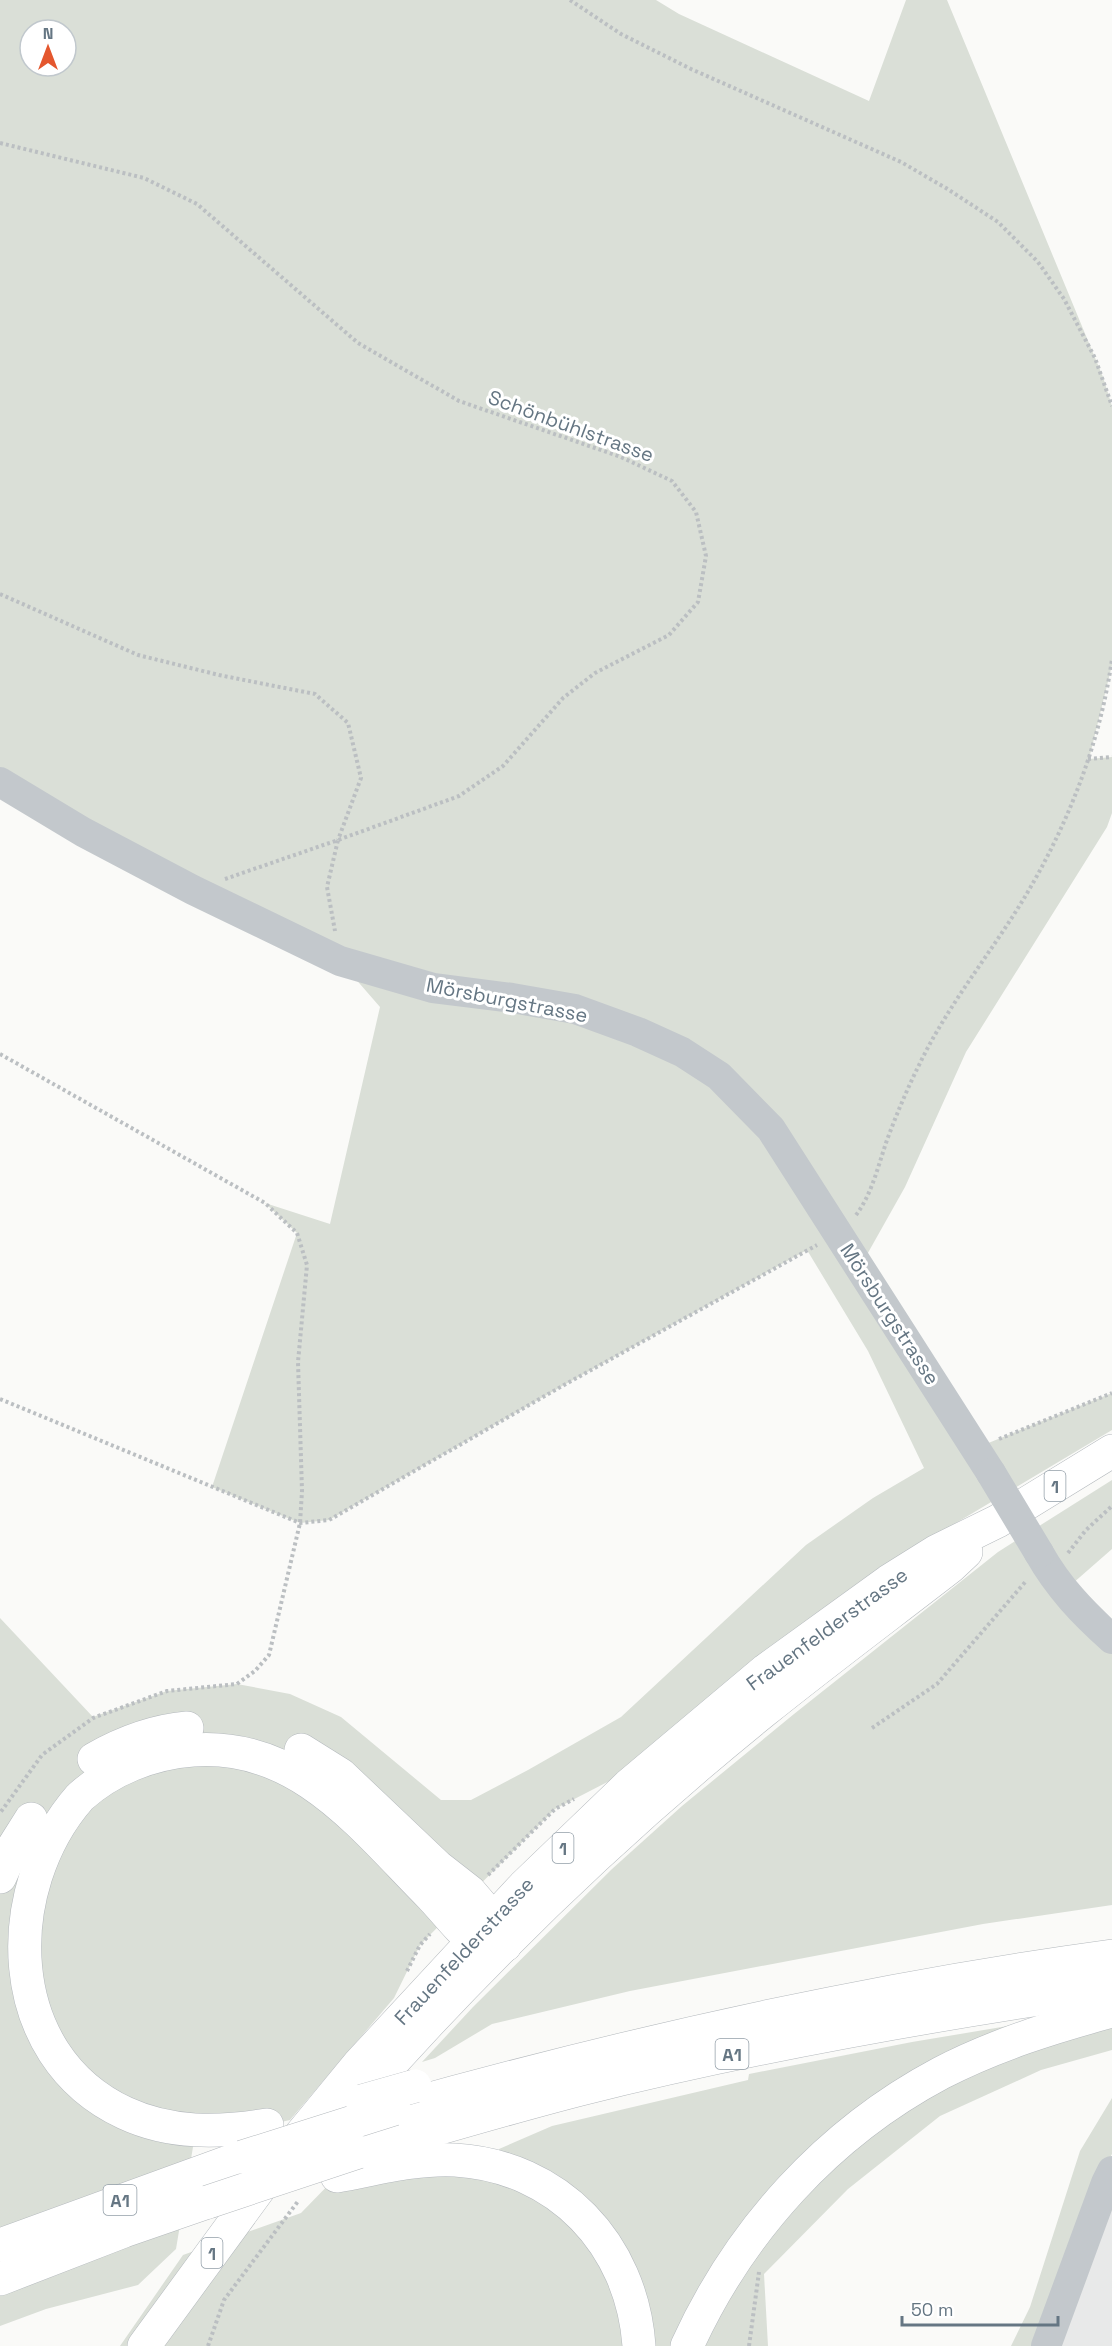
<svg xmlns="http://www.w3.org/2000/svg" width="1112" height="2346" font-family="'Space Grotesk',sans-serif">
  <rect width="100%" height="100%" fill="#fafaf8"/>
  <polygon fill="#e8e9e9" points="1112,2196 1112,2346 1056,2346"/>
  <g fill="#dadfd7" fill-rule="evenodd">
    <path d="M0,0H656L679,14L869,101L906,0H947L1103,377L1112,406V665L1089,759L1112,757V813L1107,827L966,1052L905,1187L860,1267L976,1448L1112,1393V1430L956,1523L862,1584L621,1775L555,1809L420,1945L394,1998L290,2120L194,2141L176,2249L138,2285L46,2309L0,2326V1618L93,1717L167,1691L237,1684L290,1694L341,1717L441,1800H471L528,1770L621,1717L806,1545L873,1498L924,1468L868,1351L807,1250L564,1385L329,1520L300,1523L212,1487L297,1233L265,1203L330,1224L380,1007L340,961L0,782ZM30,30H66V66H30Z"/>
    <polygon points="1112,1480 1112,1549 1064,1591 1112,1639 1112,1905 983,1924 630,1991 492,2024 435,2058 422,2062 473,2007 612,1869 682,1806 794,1714 998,1552"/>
    <polygon points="1020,2024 866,2137 945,2086 1016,2055 1112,2026 1112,2050 1041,2070 940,2116 848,2189 764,2274 768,2346 120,2346 183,2255 301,2213 337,2176 500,2167 499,2149 552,2126 748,2080 749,2074 912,2042"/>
    <polygon points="1112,2098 1112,2154 1100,2175 1041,2346 1011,2346 1030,2307 1080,2151"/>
  </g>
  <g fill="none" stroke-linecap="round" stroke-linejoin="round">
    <defs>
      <g id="primary">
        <path d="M347,2113C474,1968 614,1832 764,1711C825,1662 888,1615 950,1567L966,1552"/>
        <polyline points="144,2346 280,2160 359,2064 524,1886 629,1785 766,1670 889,1581 937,1551 998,1521 1112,1451"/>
      </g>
      <g id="motorway">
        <polyline points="301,1750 341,1775 438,1867 470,1892 493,1919 505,1945"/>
        <path d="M94,1759C124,1742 153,1731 187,1728"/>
        <polyline points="0,1877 14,1846 31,1819"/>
        <path d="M394,2109C630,2043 869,1989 1112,1956"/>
        <path d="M267,2125C219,2133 170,2134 125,2113C0,2055 0,1888 80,1797C111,1769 152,1753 193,1750C300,1742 363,1828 431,1896C440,1905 466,1938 474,1940C484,1944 496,1943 505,1945"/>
        <path d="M358,2152C433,2130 507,2108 581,2089C756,2045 934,2014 1112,1988"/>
        <path d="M337,2176C376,2169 416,2158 455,2160C558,2166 632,2244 639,2346"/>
        <polyline points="0,2245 242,2157"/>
        <polyline points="0,2279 124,2231 208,2202"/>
        <path d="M687,2346C740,2230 828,2133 941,2073C995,2045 1053,2027 1112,2011"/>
      </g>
    </defs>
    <use href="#primary" stroke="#b5babe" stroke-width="34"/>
    <use href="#motorway" stroke="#b4b9bd" stroke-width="34"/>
    <g stroke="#bbbfc2" stroke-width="4" stroke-dasharray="3 3" stroke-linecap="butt">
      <polyline points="570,0 621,34 691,69 901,162 946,188 998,222 1038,262 1064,299 1095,358 1112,406"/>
      <polyline points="0,143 144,178 197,204 358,343 459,401 621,457 672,481 696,512 706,556 698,602 669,635 595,673 563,698 503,766 459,796 338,840"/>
      <polyline points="0,594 138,655 219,675 315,694 348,723 361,778 338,840"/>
      <polyline points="1088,759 1112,757"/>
      <polyline points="225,879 338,840 327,887 335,931"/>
      <polyline points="0,1054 265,1203 297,1233 307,1265 298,1362 302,1491 300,1523 269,1655 255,1671 237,1684 167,1691 93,1718 42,1755 0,1813"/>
      <path d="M856,1215C872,1194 878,1166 887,1140C897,1113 908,1087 921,1061C949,1004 990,954 1023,900C1067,827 1100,744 1112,659"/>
      <polyline points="0,1399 300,1523 329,1520 564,1385 817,1245"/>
      <polyline points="999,1439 1112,1393"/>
      <polyline points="1068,1553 1086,1530 1112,1506"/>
      <polyline points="872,1728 937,1684 1027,1580"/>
      <polyline points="488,1875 555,1809 574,1799"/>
      <polyline points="407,1971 420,1945 430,1934"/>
      <polyline points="208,2346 224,2300 299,2200"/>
      <polyline points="749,2346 759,2272"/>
    </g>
    <g stroke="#c3c8cc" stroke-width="30">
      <polyline points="0,782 83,832 193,890 340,961 433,988 512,998 575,1009 638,1032 682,1052 719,1076 771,1129 991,1473"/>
      <path d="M1039,1553C1058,1587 1083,1613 1112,1639"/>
      <polyline points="1046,2346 1106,2183 1112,2171"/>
    </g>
    <use href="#primary" stroke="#fff" stroke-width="33"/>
    <use href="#motorway" stroke="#fff" stroke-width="33"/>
    <defs>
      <g id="motorway-bridge">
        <polyline points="362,2101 415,2086"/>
        <polyline points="242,2157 394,2109"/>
        <polyline points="208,2202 358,2152"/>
      </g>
    </defs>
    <use href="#motorway-bridge" stroke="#b4b9bd" stroke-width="34" stroke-linecap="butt"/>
    <polyline stroke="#c3c8cc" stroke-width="30" points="991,1473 1039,1553"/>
    <use href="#motorway-bridge" stroke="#fff" stroke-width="33"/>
  </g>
  <g text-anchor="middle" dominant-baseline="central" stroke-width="6" stroke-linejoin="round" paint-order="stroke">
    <g fill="#fff" stroke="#939fa8" stroke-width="1.5">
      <rect x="1044.5" y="1471" width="21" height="30" rx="4.5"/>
      <rect x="552.5" y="1833" width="21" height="30" rx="4.5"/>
      <rect x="715.5" y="2039" width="33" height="30" rx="4.5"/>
      <rect x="103.5" y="2185" width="33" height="30" rx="4.5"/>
      <rect x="201.5" y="2238" width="21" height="30" rx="4.5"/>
    </g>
    <g font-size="18" font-weight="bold" fill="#657683">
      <text x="1055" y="1486">1</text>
      <text x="563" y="1848">1</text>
      <text x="732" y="2054">A1</text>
      <text x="120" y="2200">A1</text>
      <text x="212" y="2253">1</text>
    </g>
    <g font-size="20" fill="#657683" stroke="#fff">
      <text transform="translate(571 426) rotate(20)">Schönbühlstrasse</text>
      <text transform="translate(507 1000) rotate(11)">Mörsburgstrasse</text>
      <text transform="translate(890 1314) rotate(57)">Mörsburgstrasse</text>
      <text transform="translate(827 1629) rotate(-36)">Frauenfelderstrasse</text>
      <text transform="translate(464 1951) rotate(-47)">Frauenfelderstrasse</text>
    </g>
  </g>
  <g transform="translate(48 48)"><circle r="28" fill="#ffffff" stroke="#c1c8cd" stroke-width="1.5"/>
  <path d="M0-4.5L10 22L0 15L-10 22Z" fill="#e4572e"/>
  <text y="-9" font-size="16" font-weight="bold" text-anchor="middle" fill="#657683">N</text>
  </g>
  <path d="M902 2316v9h156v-9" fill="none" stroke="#657683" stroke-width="3"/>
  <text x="911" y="2316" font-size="18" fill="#657683" stroke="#ffffff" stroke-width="4.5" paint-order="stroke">50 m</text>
</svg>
